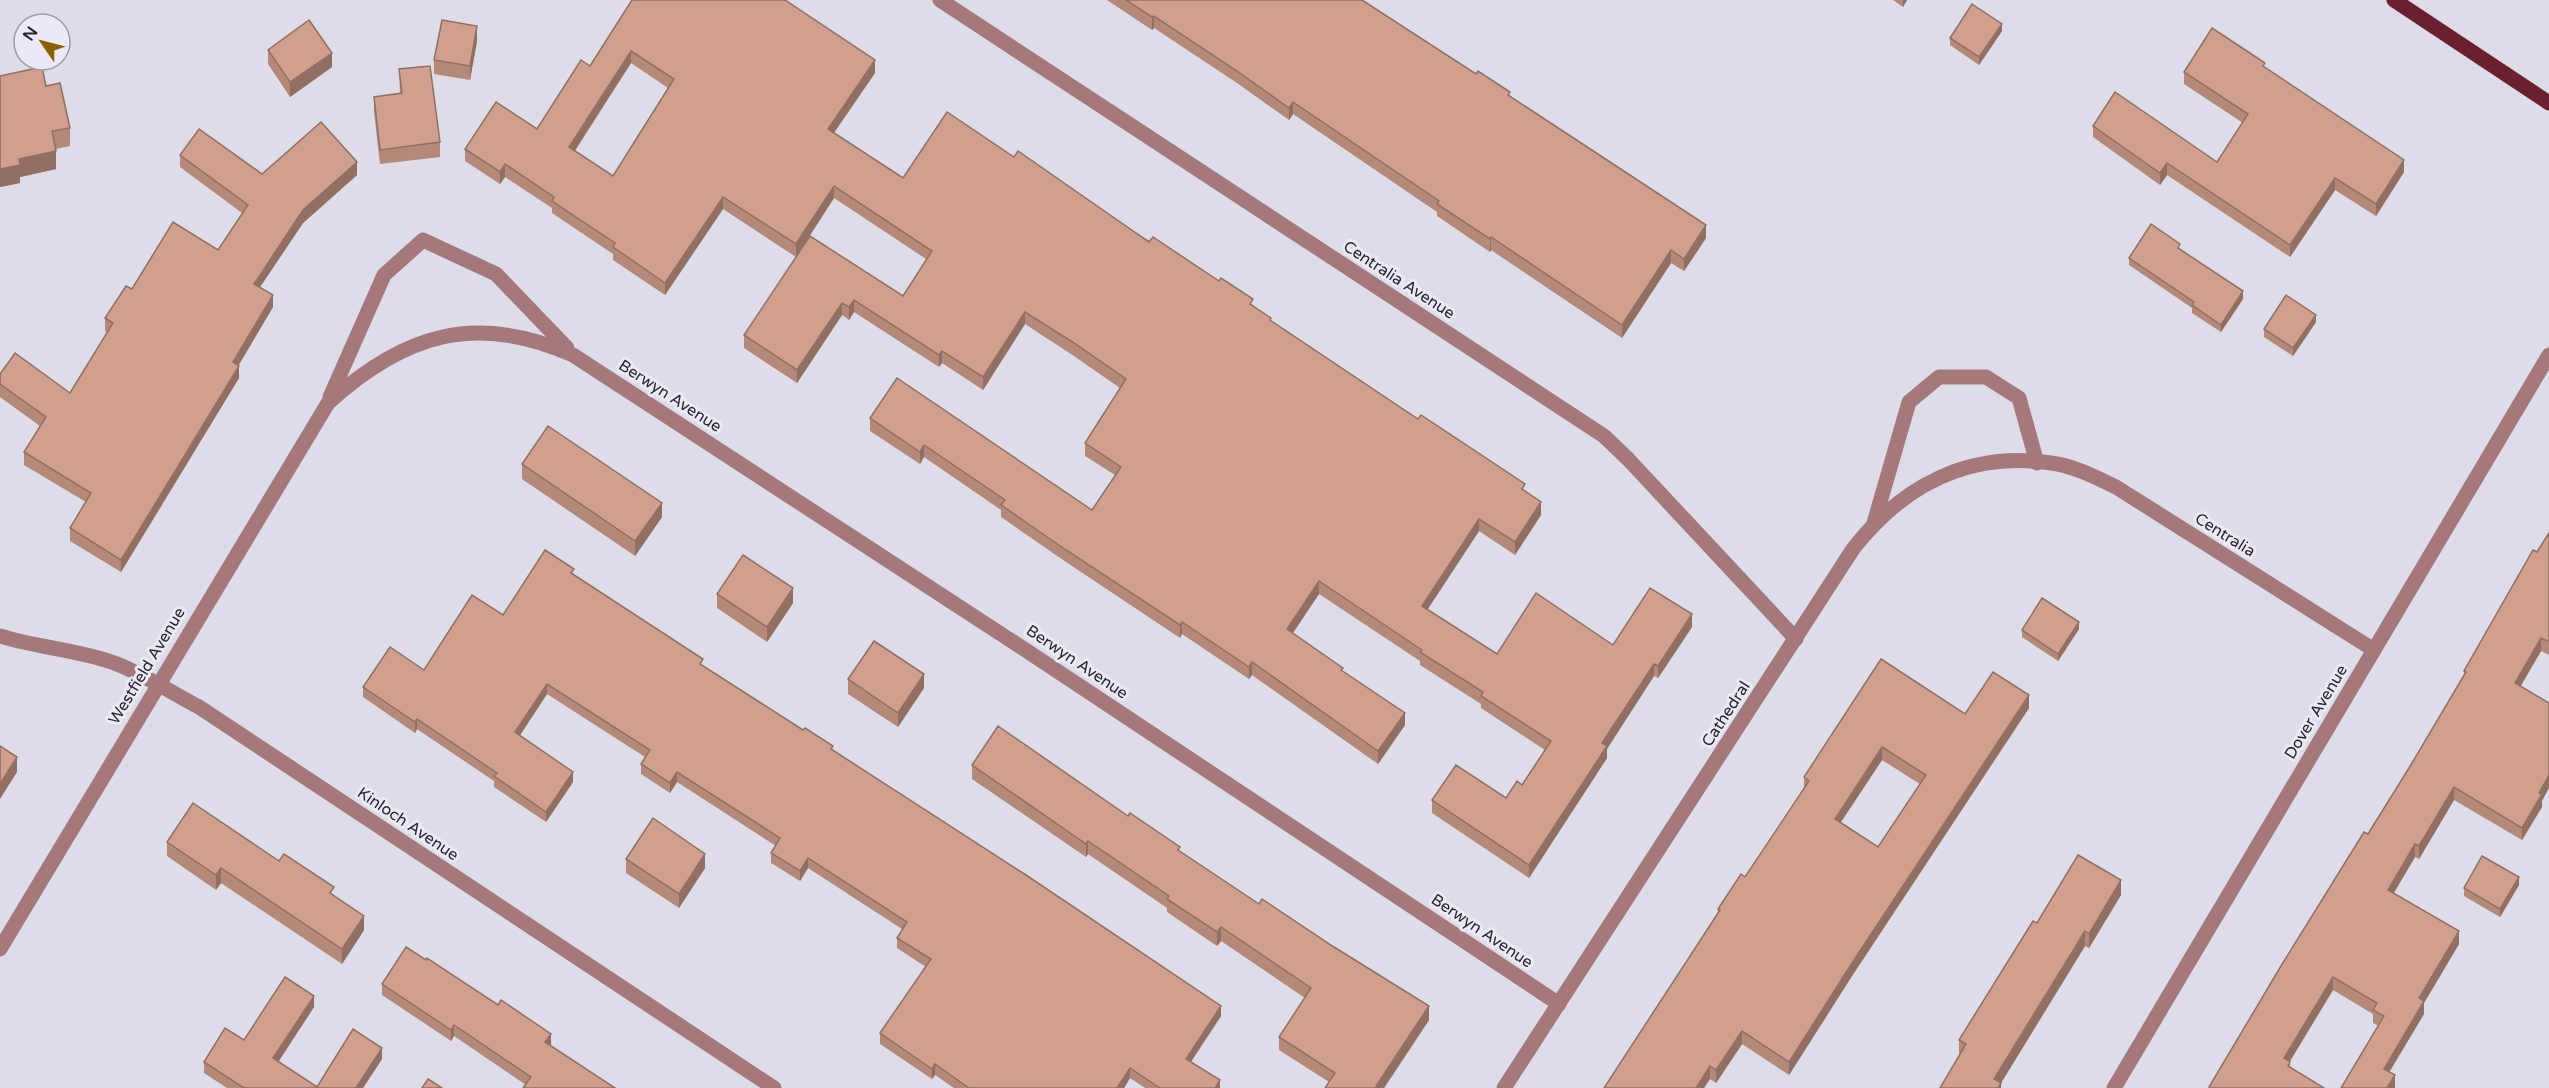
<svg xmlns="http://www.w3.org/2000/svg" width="2549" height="1088" font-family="'Varela Round',sans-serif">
  <rect width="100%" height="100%" fill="#dcdde9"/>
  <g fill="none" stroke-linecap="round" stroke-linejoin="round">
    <g stroke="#a5787c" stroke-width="15">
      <polyline points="940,0 1604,436 1628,459 1796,639"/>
      <polyline points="330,397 384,275 423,240 496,274 567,348"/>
      <polyline points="1874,523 1909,402 1939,377 1986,377 2019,398 2037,463"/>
      <path d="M0,636C38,648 80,650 117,664C145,675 172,693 199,707L774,1088"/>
      <path d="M0,949L328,403C404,334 476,312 573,355L1024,649L1559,1004"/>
      <path d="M1504,1088L1853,549C1903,485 1969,451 2051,463C2074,466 2095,477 2116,487L2374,650"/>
      <polyline points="2114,1088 2549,355"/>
    </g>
    <polyline stroke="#6c202f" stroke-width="15" points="2394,0 2549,103"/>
  </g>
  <g fill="#b48979" fill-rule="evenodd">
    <path d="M632,0L875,73L834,133L903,178L1014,157L1253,305L1271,321L1525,492L1541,515L1515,555L1479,531L1427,610L1497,654L1613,645L1692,627L1658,678L1654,676L1607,749V758L1529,878L1432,813V800L1506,798L1522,785L1545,750L1481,708V704L1420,665V661L1319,594L1292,633L1343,672L1405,725L1378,764L1252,675L1249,679L1182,634L1180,638L1066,562L1001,517V510L924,457L920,464L870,431V418L1092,510L1115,475L1085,456V443L1120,388L1074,356L1025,324L983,390L942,363L939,367L854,312L849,320L842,315L797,383L744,348V335L810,236L903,296L926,259L834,198L796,257L723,209L665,295L613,260V254L552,213V208L505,177L500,184L465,161V149L537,129L590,66ZM631,63L668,88L613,176L575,151Z"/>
    <polygon points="1107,0 1362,0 1510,96 1706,238 1684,271 1671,263 1622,338 1491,250 1490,252 1437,216 1437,212 1293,114 1289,120 1237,83 1154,28 1152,30"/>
    <polygon points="1893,0 1907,0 1903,7"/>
    <polygon points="2002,31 1979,65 1950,45 1950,38"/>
    <polygon points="477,41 470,80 434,74 434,60"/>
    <polygon points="268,50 332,67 290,97 268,64"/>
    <polygon points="2265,67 2404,172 2376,216 2335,190 2290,257 2167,175 2160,185 2093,137 2093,126 2217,162 2243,123 2184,84 2184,72"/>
    <polygon points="399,69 440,142 440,157 380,164 374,112 374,97 400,94"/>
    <polygon points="0,76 46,86 70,128 70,146 56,149 56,169 20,177 20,183 0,187"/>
    <polygon points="180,155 262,174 357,175 303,223 260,287 273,307 239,365 239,378 121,572 70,541 70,528 86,502 24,465 24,452 40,426 0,397 0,374 70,393 107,332 105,331 105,318 132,289 218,250 242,213 180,167"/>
    <polygon points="2180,249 2243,299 2221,332 2192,313 2192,308 2129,265 2129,258"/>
    <polygon points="2316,322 2293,356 2264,337 2264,329"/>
    <polygon points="522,464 662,517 635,556 522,479"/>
    <polygon points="2549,533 2549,655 2541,651 2520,686 2542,801 2542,807 2522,840 2454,800 2419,859 2415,857 2394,893 2459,944 2424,1003 2424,1014 2389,1072 2395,1088 2341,1088 2379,1026 2373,1023 2373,1014 2333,990 2290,1061 2290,1068 2324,1088 2209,1088 2409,768 2464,676 2464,671"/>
    <polygon points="574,575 703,666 833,751 1221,1016 1191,1062 1220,1088 1145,1088 1130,1078 1124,1088 954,1088 935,1075 932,1079 880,1044 880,1033 926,967 897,948 897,938 902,929 808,868 800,881 771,863 771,853 776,846 677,782 670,793 641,774 641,764 645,757 547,694 520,735 573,782 546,822 494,787 494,781 417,729 415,733 363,697 363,687 424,670"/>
    <polygon points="717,594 793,603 767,642 717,608"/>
    <polygon points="2079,629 2058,661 2022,637 2022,630"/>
    <polygon points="848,679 924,688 898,727 848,694"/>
    <path d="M2029,708L1852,976L1789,1075L1742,1044L1716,1083L1710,1079L1704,1088L1718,909L1745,877L1804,789V777L1965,714ZM1882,760L1920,784L1878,847L1841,822Z"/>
    <polygon points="972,765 1128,816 1429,1020 1384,1088 1325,1088 1329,1082 1279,1050 1279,1037 1305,998 1221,941 1217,946 1167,912 1167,908 1088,854 1086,857 972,779"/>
    <polygon points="167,842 279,861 334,895 364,930 342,964 221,883 216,890 167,856"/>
    <polygon points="626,859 705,868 679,908 626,873"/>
    <polygon points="2519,885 2500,917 2464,896 2464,888"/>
    <polygon points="2121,895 2089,948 2085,946 2001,1083 2001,1088 1959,1054 1959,1040 2037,923"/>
    <polygon points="382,984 551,1045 526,1085 454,1036 451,1041 382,995"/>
    <polygon points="314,1007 278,1062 317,1087 382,1059 363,1088 227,1088 204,1073 204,1062 244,1040"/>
  </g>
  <g fill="#926f63">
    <polygon points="1903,0 1907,0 1903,7"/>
    <polygon points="1154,16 1154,28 1152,30 1152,17"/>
    <polygon points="2002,24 2002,31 1979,65 1979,57"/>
    <polygon points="477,26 477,41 470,80 470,66"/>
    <polygon points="631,51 631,63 569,159 569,147"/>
    <polygon points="332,53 332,67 290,97 290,82"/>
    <polygon points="875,60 875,73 828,141 828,129"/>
    <polygon points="1293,102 1293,114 1289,120 1289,108"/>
    <polygon points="56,151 56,169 20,177 20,183 0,187 0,169 19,159"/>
    <polygon points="2404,160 2404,172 2376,216 2376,204"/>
    <polygon points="357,162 357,175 303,223 254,296 254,284 303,210"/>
    <polygon points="2167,163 2167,175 2160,185 2160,173"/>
    <polygon points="505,164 505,177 500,184 500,172"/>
    <polygon points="2335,178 2335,190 2290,257 2290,245"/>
    <polygon points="834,186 834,198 796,257 796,244"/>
    <polygon points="723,197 723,209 665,295 665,283"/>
    <polygon points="1706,225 1706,238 1684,271 1684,259"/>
    <polygon points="1491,237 1491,250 1490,252 1490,239"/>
    <polygon points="1671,250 1671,263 1622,338 1622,325"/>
    <polygon points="2243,291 2243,299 2221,332 2221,325"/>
    <polygon points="273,295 273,307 233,374 233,362"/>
    <polygon points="854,300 854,312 849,320 849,307"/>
    <polygon points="842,303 842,315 797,383 797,370"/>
    <polygon points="1025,312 1025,324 983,390 983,377"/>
    <polygon points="2316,315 2316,322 2293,356 2293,348"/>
    <polygon points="942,351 942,363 939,367 939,355"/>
    <polygon points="239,366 239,378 121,572 121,560"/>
    <polygon points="924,445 924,457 920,464 920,452"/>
    <polygon points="1541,502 1541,515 1515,555 1515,542"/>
    <polygon points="662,503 662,517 635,556 635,541"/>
    <polygon points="1479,519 1479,531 1422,618 1422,606"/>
    <polygon points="1319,581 1319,594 1287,642 1287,629"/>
    <polygon points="793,588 793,603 767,642 767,627"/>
    <polygon points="1692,614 1692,627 1658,678 1658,666"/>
    <polygon points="1182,622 1182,634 1180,638 1180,625"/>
    <polygon points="2079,622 2079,629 2058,661 2058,654"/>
    <polygon points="2541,638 2541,651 2515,696 2515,683"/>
    <polygon points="1252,662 1252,675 1249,679 1249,667"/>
    <polygon points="1654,664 1654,676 1607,749 1607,758 1529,878 1529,865 1602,743"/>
    <polygon points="924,674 924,688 898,727 898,713"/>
    <polygon points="547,684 547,694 515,743 515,732"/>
    <polygon points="2029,695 2029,708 1852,976 1789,1075 1789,1062 1852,963"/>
    <polygon points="1405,713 1405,725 1378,764 1378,751"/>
    <polygon points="417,719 417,729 415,733 415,722"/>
    <polygon points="1882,747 1882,760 1835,831 1835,819"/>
    <polygon points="17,757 17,772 0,799 0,784"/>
    <polygon points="573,772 573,782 546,822 546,812"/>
    <polygon points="677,772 677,782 670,793 670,783"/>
    <polygon points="2549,775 2549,788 2542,801 2542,807 2522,840 2522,828 2539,793"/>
    <polygon points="2454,787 2454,800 2419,859 2419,846"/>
    <polygon points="1088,841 1088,854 1086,857 1086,844"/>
    <polygon points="2415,844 2415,857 2388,902 2388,890"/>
    <polygon points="705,854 705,868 679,908 679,894"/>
    <polygon points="808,858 808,868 800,881 800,871"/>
    <polygon points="221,868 221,883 216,890 216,875"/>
    <polygon points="2519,877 2519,885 2500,917 2500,909"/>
    <polygon points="2121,880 2121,895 2089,948 2089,934"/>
    <polygon points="364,916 364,930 342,964 342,949"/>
    <polygon points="1221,927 1221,941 1217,946 1217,932"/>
    <polygon points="2085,931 2085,946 2001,1083 2001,1088 1998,1088 1994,1079"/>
    <polygon points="2459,931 2459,944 2424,1003 2424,1014 2384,1081 2384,1069 2419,998"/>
    <polygon points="2333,977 2333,990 2284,1071 2284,1058"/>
    <polygon points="314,996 314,1007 273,1070 273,1058"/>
    <polygon points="1221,1006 1221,1016 1186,1069 1186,1059"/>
    <polygon points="1429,1006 1429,1020 1384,1088 1376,1088 1376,1086"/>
    <polygon points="454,1025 454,1036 451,1041 451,1030"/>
    <polygon points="1742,1031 1742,1044 1716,1083 1716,1070"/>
    <polygon points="551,1034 551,1045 545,1042"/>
    <polygon points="382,1048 382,1059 363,1088 356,1088"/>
    <polygon points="935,1064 935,1075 932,1079 932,1069"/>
    <polygon points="1710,1066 1710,1079 1704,1088 1696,1088"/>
    <polygon points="1130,1068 1130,1078 1124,1088 1117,1088"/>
    <polygon points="2395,1075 2395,1088 2387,1088"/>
    <polygon points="1220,1080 1220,1088 1215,1088"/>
  </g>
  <g fill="#d19f8d" stroke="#926f63" stroke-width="1.5" fill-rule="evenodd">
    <path d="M632,0H785L875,60L828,129L903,178L947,112L1014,157L1018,151L1149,242L1153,237L1219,281L1221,278L1253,299L1250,304L1271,318L1270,320L1418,419L1421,415L1525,484L1522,489L1541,502L1515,542L1479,519L1422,606L1497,654L1536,593L1613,645L1650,588L1692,614L1658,666L1654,664L1602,743L1607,746L1529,865L1432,800L1456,765L1506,798L1517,781L1522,785L1551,741L1481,696L1483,692L1420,652L1422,650L1319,581L1287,629L1343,668L1341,670L1405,713L1378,751L1252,662L1249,667L1182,622L1180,625L1066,550L1001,505L1005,500L924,445L920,452L870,418L897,378L1092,510L1121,467L1085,443L1126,379L1074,343L1025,312L983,377L942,351L939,355L854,300L849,307L842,303L797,370L744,335L810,236L903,296L932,251L834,186L796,244L723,197L665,283L613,247L615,243L552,201L554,197L505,164L500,172L465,149L496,102L537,129L581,60L590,66ZM631,51L674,79L613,176L569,147Z"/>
    <polygon points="1126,0 1362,0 1476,74 1478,71 1510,92 1508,95 1706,225 1684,259 1671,250 1622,325 1491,237 1490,239 1437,204 1439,201 1293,102 1289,108 1237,71 1154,16 1152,17"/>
    <polygon points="1972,4 2002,24 1979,57 1950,38"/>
    <polygon points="309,20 332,53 290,82 268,50"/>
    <polygon points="442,20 477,26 470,66 434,60"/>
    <polygon points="2212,28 2265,63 2263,66 2404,160 2376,204 2335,178 2290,245 2167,163 2160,173 2093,126 2115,92 2217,162 2248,114 2184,72"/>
    <polygon points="430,66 440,142 380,150 374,97 402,93 399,69"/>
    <polygon points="42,67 46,86 60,83 70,128 52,131 56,151 19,159 20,165 0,169 0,76"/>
    <polygon points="321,122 357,162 303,210 254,284 273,295 233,362 239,366 121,560 70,528 91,493 24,452 46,417 0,384 0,374 15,353 70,393 113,323 105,318 126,286 132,289 173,222 218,250 248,205 180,155 199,129 262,174"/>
    <polygon points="2151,224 2180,244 2178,248 2243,291 2221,325 2192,305 2194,302 2129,258"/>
    <polygon points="2286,295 2316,315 2293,348 2264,329"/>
    <polygon points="548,426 662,503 635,541 522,464"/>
    <polygon points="2549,533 2549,642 2541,638 2515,683 2549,703 2549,775 2539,793 2542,794 2522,828 2454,787 2419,846 2415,844 2388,890 2459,931 2419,998 2424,1001 2384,1069 2395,1075 2387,1088 2341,1088 2384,1016 2373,1010 2377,1003 2333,977 2284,1058 2290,1062 2288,1066 2324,1088 2211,1088 2209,1087 2281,966 2364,832 2368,834 2409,768 2466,672 2464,671 2533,550 2537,552"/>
    <polygon points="545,550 574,569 571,573 703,659 700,664 803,730 805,728 833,746 831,749 1026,875 1221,1006 1186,1059 1220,1080 1215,1088 1160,1088 1130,1068 1117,1088 969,1088 935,1064 932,1069 880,1033 931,959 897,938 907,922 808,858 800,871 771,853 780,838 677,772 670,783 641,764 650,750 547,684 515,732 573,772 546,812 494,776 497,773 417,719 415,722 363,687 390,647 424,670 472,595 503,615"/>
    <polygon points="743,555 793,588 767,627 717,594"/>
    <polygon points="2042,598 2079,622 2058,654 2022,630"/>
    <polygon points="874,641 924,674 898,713 848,679"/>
    <path d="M1881,659L1965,714L1993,672L2029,695L1852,963L1789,1062L1742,1031L1716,1070L1710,1066L1696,1088H1604L1720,910L1718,909L1741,874L1745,877L1809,781L1804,777ZM1882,747L1926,775L1878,847L1835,819Z"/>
    <polygon points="998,726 1128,816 1130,813 1180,847 1178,850 1259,904 1262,899 1334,947 1429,1006 1376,1086 1379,1088 1325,1088 1335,1073 1279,1037 1311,988 1221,927 1217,932 1167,899 1169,896 1088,841 1086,844 972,765"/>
    <polygon points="0,746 17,757 0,784"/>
    <polygon points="193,803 279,861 284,854 334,887 330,893 364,916 342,949 221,868 216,875 167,842"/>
    <polygon points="653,818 705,854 679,894 626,859"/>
    <polygon points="2078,855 2121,880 2089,934 2085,931 1994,1079 2001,1083 1998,1088 1940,1088 1966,1044 1959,1040 2033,921 2037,923"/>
    <polygon points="2482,856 2519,877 2500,909 2464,888"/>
    <polygon points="406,947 426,960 427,958 498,1005 501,1000 551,1034 545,1042 615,1088 523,1088 531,1077 454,1025 451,1030 382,984"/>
    <polygon points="285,977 314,996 273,1058 317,1087 353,1029 382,1048 356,1088 244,1088 204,1062 225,1028 244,1040"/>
    <polygon points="428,1079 442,1088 422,1088"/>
  </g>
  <g text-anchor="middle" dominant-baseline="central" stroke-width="6" stroke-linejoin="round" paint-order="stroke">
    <g font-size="16" fill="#27272b" stroke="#eaeaf7">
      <text transform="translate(1399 280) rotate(33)">Centralia Avenue</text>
      <text transform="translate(670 396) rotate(33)">Berwyn Avenue</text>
      <text transform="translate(2225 535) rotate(32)">Centralia</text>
      <text transform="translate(1077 662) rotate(34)">Berwyn Avenue</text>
      <text transform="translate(147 666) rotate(-59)">Westfield Avenue</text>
      <text transform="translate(2316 712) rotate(-59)">Dover Avenue</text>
      <text transform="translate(1726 714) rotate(-57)">Cathedral</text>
      <text transform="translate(408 824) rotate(34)">Kinloch Avenue</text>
      <text transform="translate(1482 931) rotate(34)">Berwyn Avenue</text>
    </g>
  </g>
  <g transform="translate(42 42) rotate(305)"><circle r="28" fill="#eaeaf7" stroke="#9c9ca5" stroke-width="1.5"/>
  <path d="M0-4.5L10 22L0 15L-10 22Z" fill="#8b5f03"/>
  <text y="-9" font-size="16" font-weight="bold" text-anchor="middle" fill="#27272b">N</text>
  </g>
</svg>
